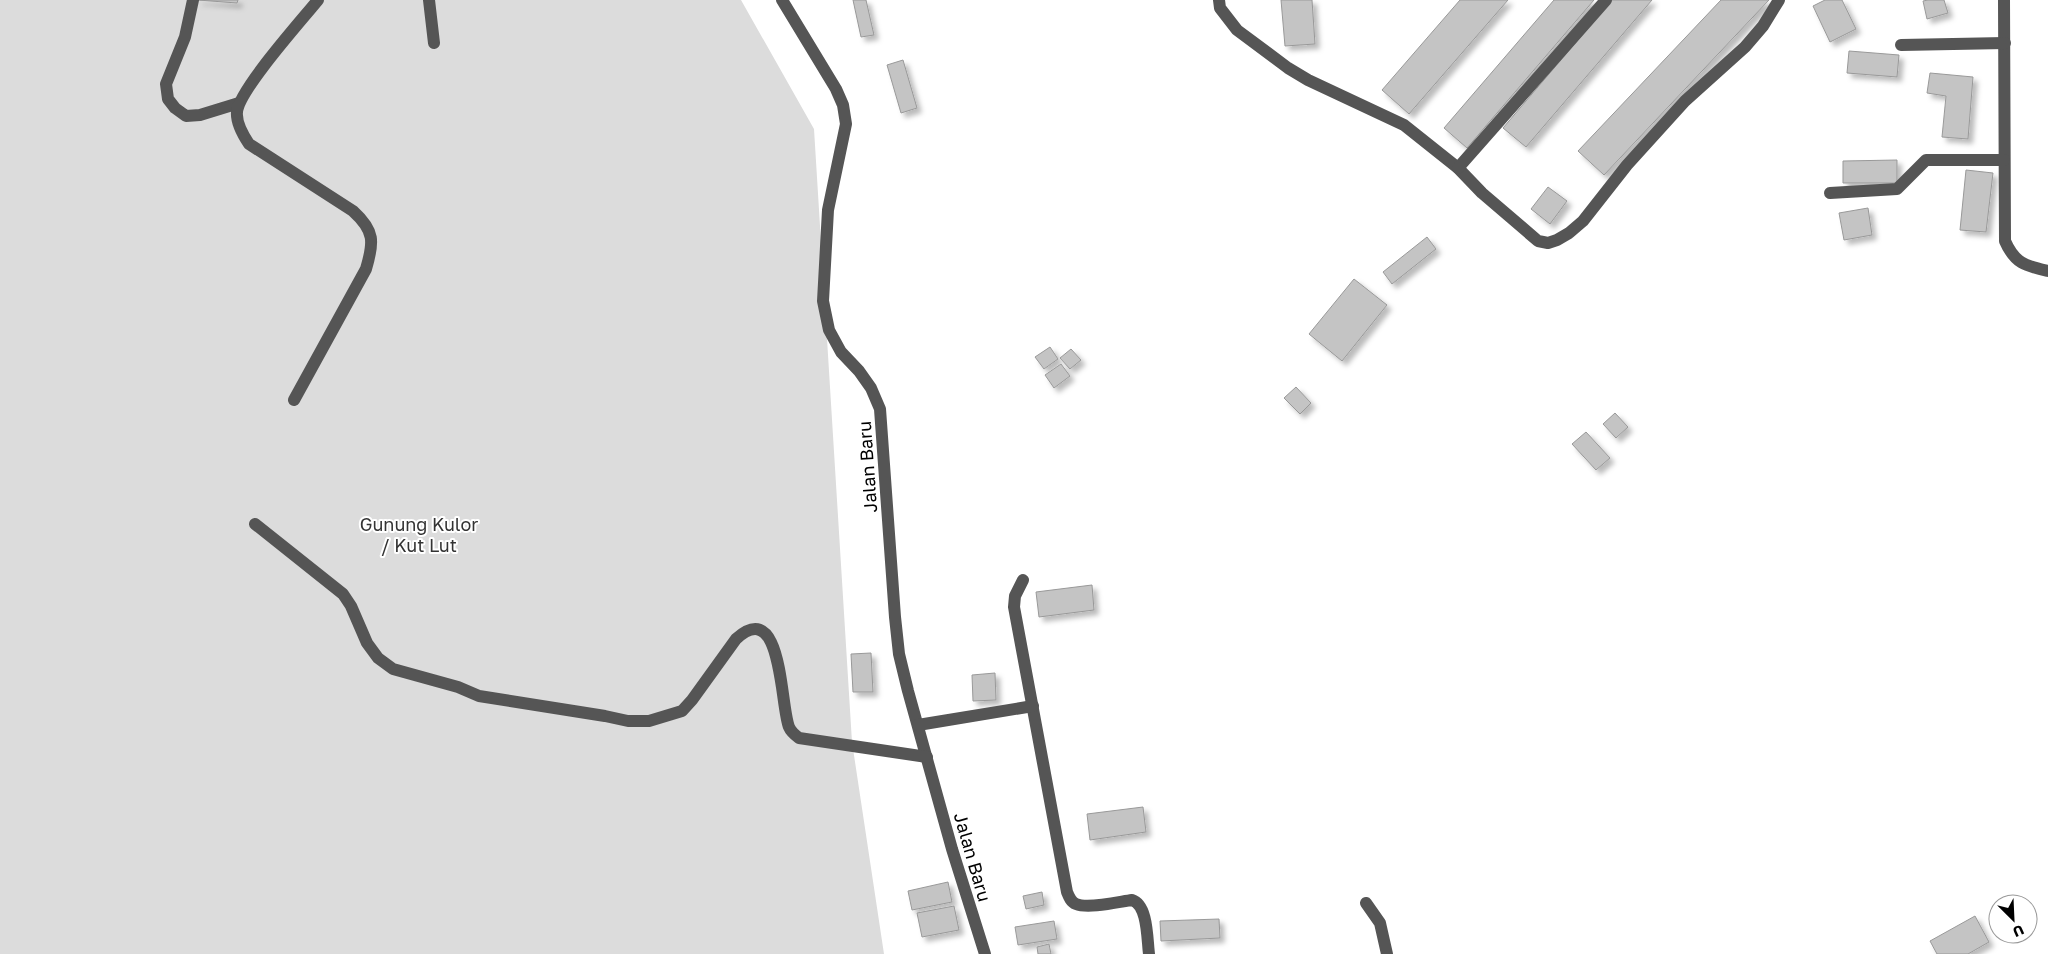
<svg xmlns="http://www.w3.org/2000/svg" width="2048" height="954" font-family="'Golos Text',sans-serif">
  <defs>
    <filter id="shadow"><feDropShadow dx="4.5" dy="4.5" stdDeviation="2.5" flood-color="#0004"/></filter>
  </defs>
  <rect width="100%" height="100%" fill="#fff"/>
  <polygon fill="#dcdcdc" points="0,0 741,0 814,129 852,742 884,954 0,954"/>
  <g fill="#c4c4c4" stroke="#999" filter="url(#shadow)">
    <polygon points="198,0 238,0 237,3"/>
    <polygon points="853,0 866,0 874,35 861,37"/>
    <polygon points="1281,0 1312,0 1315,44 1285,46"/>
    <polygon points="1460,0 1508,0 1409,114 1382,90"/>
    <polygon points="1554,0 1594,0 1467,148 1444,128"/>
    <polygon points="1612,0 1652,0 1526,147 1503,128"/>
    <polygon points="1721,0 1769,0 1604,175 1578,151"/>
    <polygon points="1825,0 1842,0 1856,29 1830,42 1813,6"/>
    <polygon points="1928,0 1944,0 1948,13 1927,19 1923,1"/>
    <polygon points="1849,51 1899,55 1897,77 1847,73"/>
    <polygon points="903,60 917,108 901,113 887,65"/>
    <polygon points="1930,73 1973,77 1968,139 1942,137 1946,96 1927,93"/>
    <polygon points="1897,160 1897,183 1843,183 1843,161"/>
    <polygon points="1966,170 1993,173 1986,232 1960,230"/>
    <polygon points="1548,187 1567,201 1550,224 1531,209"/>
    <polygon points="1868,208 1872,235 1844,240 1839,213"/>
    <polygon points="1427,237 1436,249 1392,284 1383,272"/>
    <polygon points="1354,279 1387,305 1342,361 1309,334"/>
    <polygon points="1050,347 1058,359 1044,369 1035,357"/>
    <polygon points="1071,349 1081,360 1070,369 1060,358"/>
    <polygon points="1061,364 1070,376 1054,388 1045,375"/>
    <polygon points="1296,387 1311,403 1300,414 1284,398"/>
    <polygon points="1615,413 1628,427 1616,438 1603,424"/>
    <polygon points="1586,432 1610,458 1596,470 1572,444"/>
    <polygon points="1092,585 1094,610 1039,617 1036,592"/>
    <polygon points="871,653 873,692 853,692 851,654"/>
    <polygon points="995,673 996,700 973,701 972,675"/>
    <polygon points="1143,807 1146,832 1090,840 1087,814"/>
    <polygon points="948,882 952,902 912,910 908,891"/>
    <polygon points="1042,892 1044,905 1026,909 1023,896"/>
    <polygon points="954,906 959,930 922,937 917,913"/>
    <polygon points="1975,916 1989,942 1968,954 1937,954 1930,941"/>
    <polygon points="1219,919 1220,938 1161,941 1160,921"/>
    <polygon points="1054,921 1057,939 1018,945 1015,927"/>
    <polygon points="1049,944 1051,954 1038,954 1037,947"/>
  </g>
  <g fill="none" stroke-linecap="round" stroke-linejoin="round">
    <g stroke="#555" stroke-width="12">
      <polyline points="193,0 185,37 166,84 168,99 175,108 186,116 200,115 239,103"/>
      <polyline points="429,0 434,43"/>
      <polyline points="782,0 836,89 843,105 846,124 828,210 823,301 829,330 841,352 859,371 871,388 880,409 895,617 899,654 908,691 952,849 985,954"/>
      <polyline points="1219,0 1220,8 1237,30 1288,68 1308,80 1404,125 1458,168 1482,193 1538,241 1548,243 1557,240 1569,233 1583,221 1627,165 1685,101 1745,47 1763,26 1779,0"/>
      <path d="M2004,0L2005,241C2015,264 2026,266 2048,271"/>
      <polyline points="1901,45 2005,43"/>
      <polyline points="1458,168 1606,0"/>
      <polyline points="1830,193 1897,189 1926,160 2004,160"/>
      <path d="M294,400L366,269C374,242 375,231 353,211L249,144C243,135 236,122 237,112C239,90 301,21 318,0"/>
      <path d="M255,524L343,594L351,606L367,643L378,658L393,669L458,687L479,696L605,716L628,721H649L682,711L692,700L736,639C783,596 780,705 789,727C791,732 795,735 799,738L927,757"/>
      <path d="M1023,580L1015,596L1014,607L1067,892C1069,897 1071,902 1076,904C1088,909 1118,902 1132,900C1148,905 1147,939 1149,954"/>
      <polyline points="918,725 1033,706"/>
      <polyline points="1366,903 1380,923 1387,954"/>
    </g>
  </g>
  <g text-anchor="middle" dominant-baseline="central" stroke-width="4" stroke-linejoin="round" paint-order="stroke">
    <g font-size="18" fill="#000" stroke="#fff">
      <text transform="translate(867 467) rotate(-94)">Jalan Baru</text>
      <text transform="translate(973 857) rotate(74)">Jalan Baru</text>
    </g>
    <g font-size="18" fill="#333" stroke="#fff">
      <text x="419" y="524">Gunung Kulor<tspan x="419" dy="21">/ Kut Lut</tspan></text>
    </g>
  </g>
  <g transform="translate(2013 919) rotate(156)"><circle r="24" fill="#ffffff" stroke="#999999"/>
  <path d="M0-4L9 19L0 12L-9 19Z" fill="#000000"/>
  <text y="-8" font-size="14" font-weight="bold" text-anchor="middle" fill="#000000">U</text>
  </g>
</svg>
